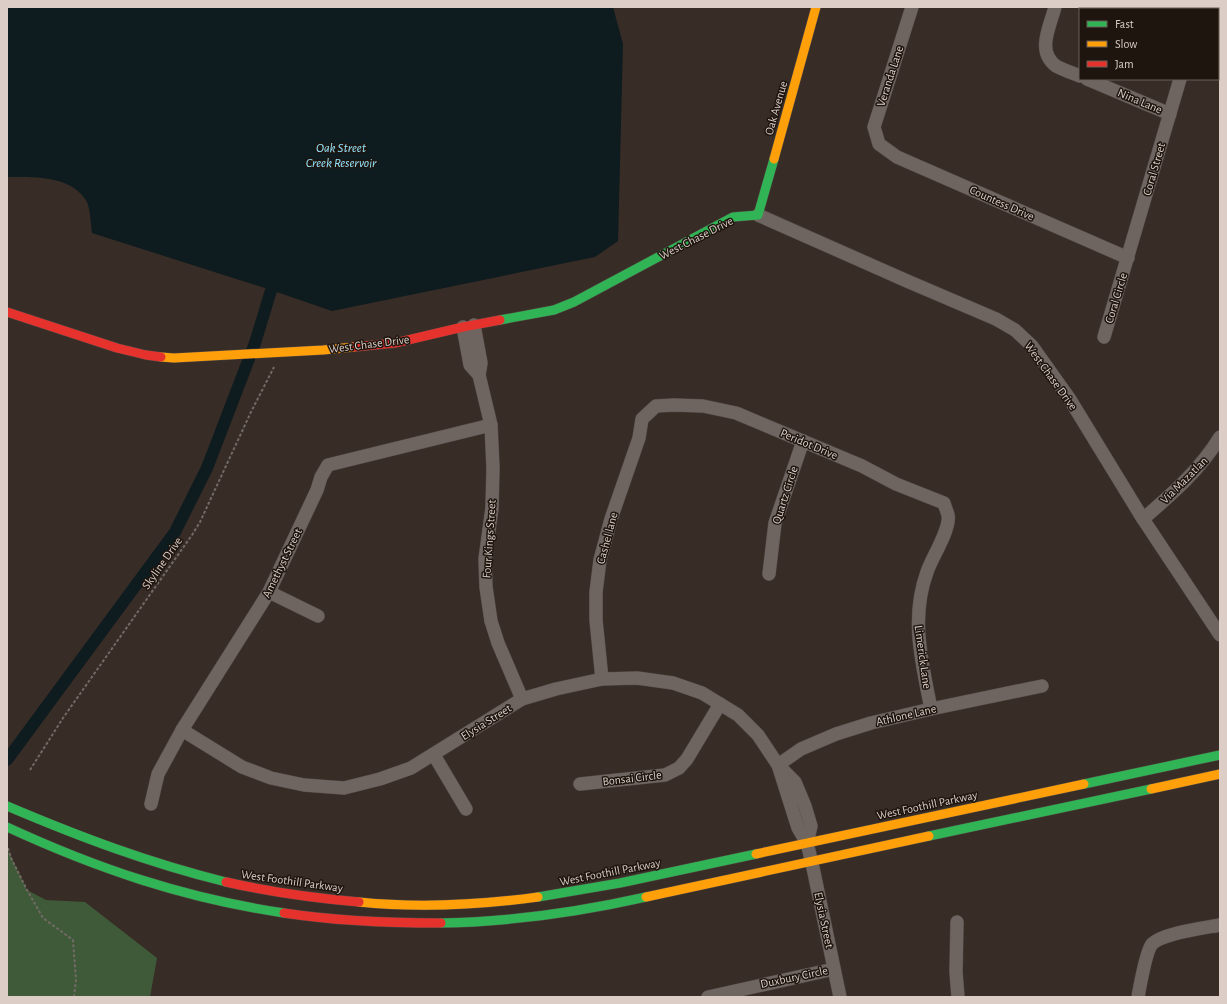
<svg xmlns="http://www.w3.org/2000/svg" width="1227" height="1004" font-family="'Alegreya Sans',sans-serif">
  <rect width="100%" height="100%" fill="#372c26"/>
  <polygon fill="#3f5a38" points="7,848 27,890 46,900 85,902 157,958 150,997 7,997"/>
  <path fill="#0e1b1f" d="M7,7H613L623,44L618,241L595,257L332,311L271,290L92,233C91,225 90,208 87,202C72,175 34,177 7,177Z"/>
  <g fill="none" stroke-linecap="round" stroke-linejoin="round">
    <polyline stroke="#0e1b1f" stroke-width="12" points="7,760 175,532 207,468 255,343 276,274"/>
    <defs>
      <g id="street">
        <polyline points="912,7 874,127 879,144 897,157 1128,258"/>
        <path d="M1055,7C1050,27 1036,51 1056,66C1063,70 1073,73 1080,76"/>
        <polyline points="1200,9 1201,7"/>
        <polyline points="1087,79 1170,114"/>
        <polyline points="758,215 907,281 996,319 1015,330 1032,346 1069,398 1143,519 1220,635"/>
        <polyline points="474,325 481,363 479,375 491,425 493,468 492,508 485,559 486,587 491,621 498,643 522,699"/>
        <polyline points="463,327 470,365 479,375"/>
        <polyline points="1104,337 1180,79"/>
        <path d="M1143,519C1172,494 1200,470 1220,437"/>
        <polyline points="769,574 775,523 803,441"/>
        <polyline points="269,592 318,616"/>
        <path d="M602,679L596,620V592L600,560L611,519L639,438L642,419L656,406L674,405L703,406L736,413L862,466L896,484L944,503C945,507 947,511 948,515C951,529 932,557 927,572C910,619 922,662 931,709"/>
        <polyline points="182,730 242,767 271,778 304,785 344,788 380,779 411,768 522,699 556,689 602,679 637,678 673,683 702,693 738,715 758,735 778,765 795,782 805,806 811,826 807,843"/>
        <polyline points="434,755 466,809"/>
        <polyline points="778,765 801,749 836,734 871,723 931,709 1042,686"/>
        <polyline points="779,768 798,828 807,843 812,863 840,997"/>
        <polyline points="580,784 665,775 679,768 687,759 720,704"/>
        <polyline points="151,804 158,774 182,730 269,592 317,490 321,477 328,465 491,425"/>
        <polyline points="957,922 956,972 958,997"/>
        <polyline points="708,997 834,969"/>
        <path d="M1138,997C1140,986 1146,951 1152,944C1163,933 1204,928 1220,925"/>
      </g>
      <g id="fast">
        <polyline points="500,320 554,310 574,302 733,217 758,215 774,159"/>
        <polyline points="1084,784 1220,755"/>
        <path d="M7,806C80,837 149,863 226,882"/>
        <path d="M7,827C98,869 184,898 284,913"/>
        <polyline points="929,836 1151,789"/>
        <polyline points="538,897 620,883 756,854"/>
        <path d="M441,923C510,922 579,912 646,897"/>
      </g>
      <g id="slow">
        <polyline points="774,159 816,7"/>
        <polyline points="161,357 174,358 323,350 354,347"/>
        <polyline points="1151,789 1220,774"/>
        <polyline points="756,854 1084,784"/>
        <polyline points="646,897 929,836"/>
        <path d="M359,902C418,908 479,905 538,897"/>
      </g>
      <g id="jam">
        <polyline points="7,312 117,348 146,355 161,357"/>
        <polyline points="354,347 395,343 463,327 500,320"/>
        <path d="M226,882C270,892 314,898 359,902"/>
        <path d="M284,913C336,921 388,923 441,923"/>
      </g>
    </defs>
    <use href="#street" stroke="#534944" stroke-width="14"/>
    <use href="#fast" stroke="#534944" stroke-width="10"/>
    <use href="#slow" stroke="#534944" stroke-width="10"/>
    <use href="#jam" stroke="#534944" stroke-width="10"/>
    <g stroke="#726a65" stroke-width="2" stroke-dasharray="3 2" stroke-linecap="butt">
      <polyline points="30,770 63,718 192,535 200,522 251,412 274,367"/>
      <polyline points="8,848 11,858 27,890 43,918 73,940 76,980 74,997"/>
    </g>
    <use href="#street" stroke="#6e6561" stroke-width="13"/>
    <use href="#fast" stroke="#30b455" stroke-width="9"/>
    <use href="#slow" stroke="#ff9f0a" stroke-width="9"/>
    <use href="#jam" stroke="#e5322d" stroke-width="9"/>
  </g>
  <g text-anchor="middle" dominant-baseline="central" stroke-width="3" stroke-linejoin="round" paint-order="stroke">
    <g font-size="12" fill="#dccec7" stroke="#1e150f">
      <text transform="translate(890 76) rotate(-72)">Veranda Lane</text>
      <text transform="translate(1140 101) rotate(23)">Nina Lane</text>
      <text transform="translate(776 108) rotate(-74)">Oak Avenue</text>
      <text transform="translate(1154 169) rotate(-74)">Coral Street</text>
      <text transform="translate(1002 203) rotate(24)">Countess Drive</text>
      <text transform="translate(696 238) rotate(-27)">West Chase Drive</text>
      <text transform="translate(1116 298) rotate(-73)">Coral Circle</text>
      <text transform="translate(369 344) rotate(-7)">West Chase Drive</text>
      <text transform="translate(1051 376) rotate(54)">West Chase Drive</text>
      <text transform="translate(809 444) rotate(23)">Peridot Drive</text>
      <text transform="translate(1184 480) rotate(-45)">Via Mazatlan</text>
      <text transform="translate(785 495) rotate(-72)">Quartz Circle</text>
      <text transform="translate(607 538) rotate(-75)">Cashel lane</text>
      <text transform="translate(489 539) rotate(-86)">Four Kings Street</text>
      <text transform="translate(162 563) rotate(-55)">Skyline Drive</text>
      <text transform="translate(282 563) rotate(-64)">Amethyst Street</text>
      <text transform="translate(923 657) rotate(82)">Limerick Lane</text>
      <text transform="translate(906 715) rotate(-13)">Athlone Lane</text>
      <text transform="translate(486 722) rotate(-32)">Elysia Street</text>
      <text transform="translate(632 778) rotate(-7)">Bonsai Circle</text>
      <text transform="translate(927 805) rotate(-12)">West Foothill Parkway</text>
      <text transform="translate(610 872) rotate(-11)">West Foothill Parkway</text>
      <text transform="translate(292 881) rotate(8)">West Foothill Parkway</text>
      <text transform="translate(824 920) rotate(78)">Elysia Street</text>
      <text transform="translate(794 977) rotate(-12)">Duxbury Circle</text>
    </g>
    <g font-size="13" font-style="italic" fill="#92e4fd" stroke="#1e150f">
      <text x="341" y="148">Oak Street<tspan x="341" dy="15">Creek Reservoir</tspan></text>
    </g>
  </g>
  <rect width="1227" height="1004" fill="none" stroke="#dccec7" stroke-width="16"/>
  <rect x="1079" y="8" width="140" height="72" fill="#1e150f" stroke="#6a5f59"/>
  <rect x="1087" y="21" width="20" height="6" fill="#30b455" stroke="#6a5f59"/>
  <text x="1115" y="28" font-size="12" fill="#dccec7">Fast</text>
  <rect x="1087" y="41" width="20" height="6" fill="#ff9f0a" stroke="#6a5f59"/>
  <text x="1115" y="48" font-size="12" fill="#dccec7">Slow</text>
  <rect x="1087" y="61" width="20" height="6" fill="#e5322d" stroke="#6a5f59"/>
  <text x="1115" y="68" font-size="12" fill="#dccec7">Jam</text>
</svg>
